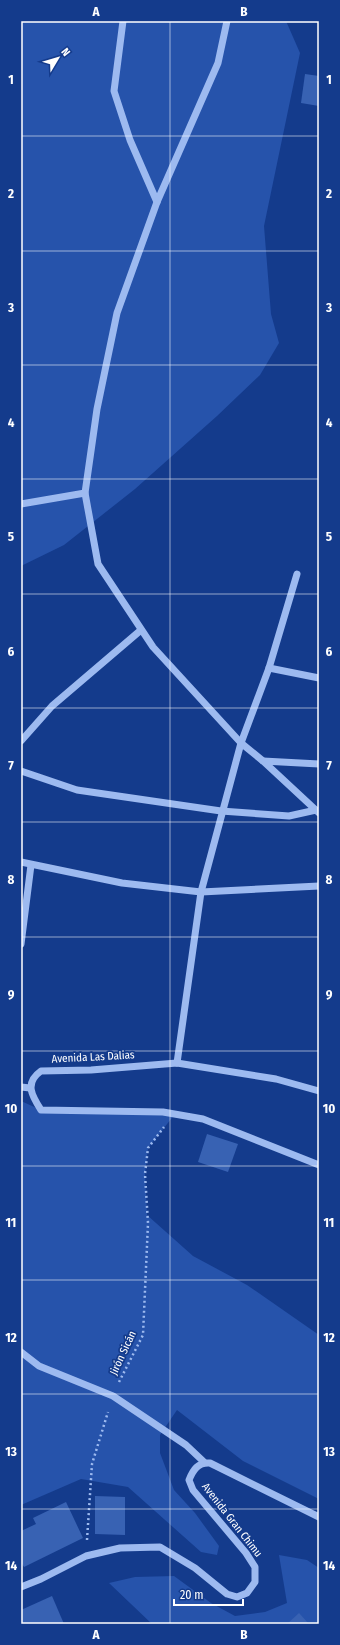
<svg xmlns="http://www.w3.org/2000/svg" width="340" height="1645" font-family="'Fira Sans Condensed',sans-serif">
  <rect width="100%" height="100%" fill="#143b8c"/>
  <g fill="#2653ab">
    <polygon points="21,21 286,21 300,53 264,226 271,314 279,343 260,375 217,416 135,489 64,545 21,566"/>
    <polygon points="21,1101 41,1110 175,1114 148,1148 145,1174 147,1215 193,1256 247,1285 319,1335 319,1499 243,1461 177,1410 160,1435 160,1453 174,1490 195,1513 219,1546 217,1555 201,1552 128,1487 81,1479 21,1505"/>
    <polygon points="279,1555 307,1560 319,1568 319,1624 152,1624 109,1583 135,1577 174,1576 211,1603 235,1616 265,1612 287,1603"/>
  </g>
  <g fill="#3862b3">
    <polygon points="305,74 319,76 319,106 301,103"/>
    <polygon points="207,1134 238,1144 228,1172 198,1162"/>
    <polygon points="95,1496 125,1497 125,1535 95,1534"/>
    <polygon points="66,1502 83,1538 24,1567 21,1562 21,1531 36,1524 33,1518"/>
    <polygon points="52,1596 64,1624 21,1624 21,1610"/>
    <polygon points="299,1613 309,1624 287,1624"/>
  </g>
  <g fill="none" stroke-linecap="round" stroke-linejoin="round">
    <g stroke="#9dbaf0" stroke-width="2.5" stroke-dasharray="2 3" stroke-linecap="butt">
      <polyline points="119,1382 143,1335 148,1223 145,1174 148,1148 164,1127"/>
      <polyline points="87,1540 92,1464 108,1412"/>
    </g>
    <g stroke="#9dbaf0" stroke-width="7">
      <polyline points="123,21 114,91 130,140 157,202"/>
      <polyline points="227,21 218,63 157,202 117,313 97,409 85,493 98,564 153,647 241,743 263,761 319,813"/>
      <polyline points="21,504 85,493"/>
      <polyline points="269,668 319,678"/>
      <polyline points="21,741 52,706 141,630"/>
      <polyline points="263,761 319,764"/>
      <polyline points="21,771 77,790 221,811 289,816 316,810"/>
      <polyline points="21,862 122,883 201,892 319,886"/>
      <polyline points="21,944 31,865"/>
      <polyline points="177,1063 201,892 241,743 269,668 297,574"/>
      <polyline points="21,1087 30,1088"/>
      <path d="M319,1091L276,1079L177,1063L91,1070L41,1071C24,1083 32,1096 41,1110L163,1112L203,1119L319,1165"/>
      <polyline points="21,1352 39,1366 113,1396 186,1445 204,1462"/>
      <path d="M21,1587L41,1579L86,1556L120,1548L160,1547L195,1568L227,1594L237,1597L247,1593L255,1582V1567L246,1553L193,1490L189,1480C193,1470 198,1462 210,1463L319,1517"/>
    </g>
  </g>
  <path fill="none" stroke="#fff" stroke-width="1" stroke-opacity="0.55" d="M170,21V1624M21,136H319M21,251H319M21,365H319M21,479H319M21,594H319M21,708H319M21,822H319M21,937H319M21,1051H319M21,1166H319M21,1280H319M21,1394H319M21,1509H319"/>
  <g text-anchor="middle" dominant-baseline="central" stroke-width="3.5" stroke-linejoin="round" paint-order="stroke">
    <g font-size="11" fill="#fff" stroke="#143b8c">
      <text transform="translate(93 1057) rotate(-3)">Avenida Las Dalias</text>
      <text transform="translate(123 1353) rotate(-65)">Jirón Sicán</text>
      <text transform="translate(232 1520) rotate(52)">Avenida Gran Chimu</text>
    </g>
  </g>
  <rect width="340" height="1645" fill="none" stroke="#143b8c" stroke-width="44"/>
  <g transform="translate(58 58) rotate(52)" stroke="#143b8c" stroke-width="3" paint-order="stroke">
  <path d="M0-3L7 15L0 10L-7 15Z" fill="#ffffff"/>
  <text y="-6" font-size="11" font-weight="bold" text-anchor="middle" fill="#ffffff">N</text>
  </g>
  <path d="M174 1599v6h69v-6" fill="none" stroke="#ffffff" stroke-width="2"/>
  <text x="180" y="1599" font-size="12" fill="#ffffff" stroke="#143b8c" stroke-width="3" paint-order="stroke">20 m</text>
  <rect x="22" y="22" width="296" height="1601" fill="none" stroke="#fff" stroke-width="1.5"/>
  <g font-size="13" text-anchor="middle" font-weight="bold" fill="#fff">
    <text x="96" y="16">A</text>
    <text x="244" y="16">B</text>
    <text x="11" y="84">1</text>
    <text x="329" y="84">1</text>
    <text x="11" y="198">2</text>
    <text x="329" y="198">2</text>
    <text x="11" y="312">3</text>
    <text x="329" y="312">3</text>
    <text x="11" y="427">4</text>
    <text x="329" y="427">4</text>
    <text x="11" y="541">5</text>
    <text x="329" y="541">5</text>
    <text x="11" y="656">6</text>
    <text x="329" y="656">6</text>
    <text x="11" y="770">7</text>
    <text x="329" y="770">7</text>
    <text x="11" y="884">8</text>
    <text x="329" y="884">8</text>
    <text x="11" y="999">9</text>
    <text x="329" y="999">9</text>
    <text x="11" y="1113">10</text>
    <text x="329" y="1113">10</text>
    <text x="11" y="1227">11</text>
    <text x="329" y="1227">11</text>
    <text x="11" y="1342">12</text>
    <text x="329" y="1342">12</text>
    <text x="11" y="1456">13</text>
    <text x="329" y="1456">13</text>
    <text x="11" y="1570">14</text>
    <text x="329" y="1570">14</text>
    <text x="96" y="1639">A</text>
    <text x="244" y="1639">B</text>
  </g>
</svg>
